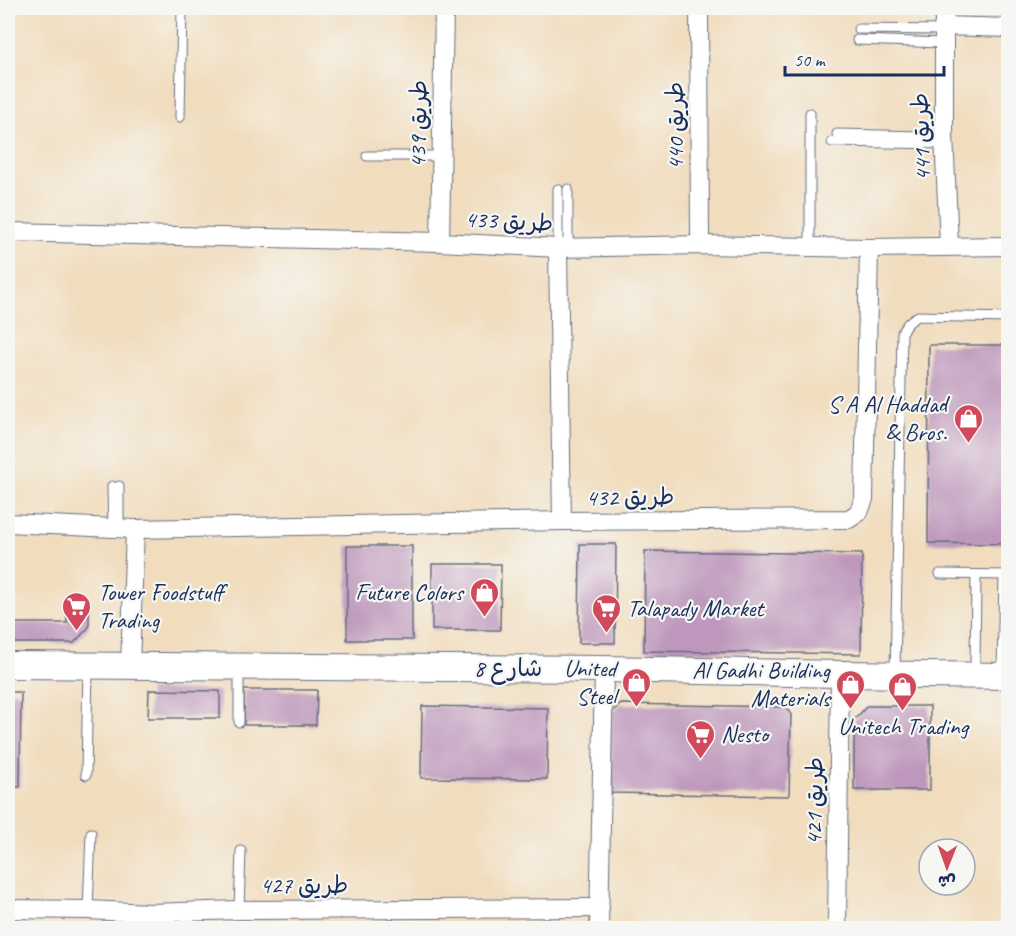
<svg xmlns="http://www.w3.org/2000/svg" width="1016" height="936" font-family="Caveat,'Playpen Sans Arabic',sans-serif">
  <rect width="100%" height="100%" fill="#f6f6f2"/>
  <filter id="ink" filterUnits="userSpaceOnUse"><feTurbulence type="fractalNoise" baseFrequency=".0167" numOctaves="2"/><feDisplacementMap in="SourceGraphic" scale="12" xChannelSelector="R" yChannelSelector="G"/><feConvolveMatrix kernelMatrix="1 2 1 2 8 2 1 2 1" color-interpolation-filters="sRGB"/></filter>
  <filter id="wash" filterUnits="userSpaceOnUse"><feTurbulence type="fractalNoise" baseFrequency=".008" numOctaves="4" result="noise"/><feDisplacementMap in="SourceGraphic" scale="24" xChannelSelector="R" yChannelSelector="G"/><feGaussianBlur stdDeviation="1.35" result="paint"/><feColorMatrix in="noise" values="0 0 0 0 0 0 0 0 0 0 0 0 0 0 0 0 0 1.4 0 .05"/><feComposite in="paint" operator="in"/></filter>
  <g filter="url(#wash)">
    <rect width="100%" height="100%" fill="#f1ddbe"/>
    <g id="blocks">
      <g fill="#be98bc">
        <polygon points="929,345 1008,345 1008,544 928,543"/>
        <polygon points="580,544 616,544 615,643 579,643"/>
        <rect x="347" y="546" width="65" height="94"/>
        <polygon points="645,551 862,554 861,654 644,651"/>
        <polygon points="432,564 501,564 500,630 432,630"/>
        <polygon points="89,607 89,627 74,643 8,643 8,623 67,623 67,608"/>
        <polygon points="149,690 220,691 220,718 148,718"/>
        <polygon points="244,690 317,690 316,725 244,725"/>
        <polygon points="8,692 21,692 20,787 8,787"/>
        <polygon points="621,704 785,707 791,714 789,796 611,793 612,712"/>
        <polygon points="422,706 548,708 547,779 421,778"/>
        <polygon points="867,706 930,706 930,790 854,790 854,720"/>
      </g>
    </g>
  </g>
  <g filter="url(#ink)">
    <use href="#blocks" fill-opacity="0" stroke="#666c80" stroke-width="1.5"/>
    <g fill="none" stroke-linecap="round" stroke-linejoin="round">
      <defs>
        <g id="lane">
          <polyline points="858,29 943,30"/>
          <polyline points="857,40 943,43"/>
          <polyline points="180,117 182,8"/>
          <polyline points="837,134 923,136 944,135"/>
          <polyline points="832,142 945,144"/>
          <polyline points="367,156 442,156"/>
          <polyline points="810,247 810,113"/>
          <polyline points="558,248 558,189"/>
          <polyline points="568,248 568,189"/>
          <polyline points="112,486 113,529"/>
          <polyline points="119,526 119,486"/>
          <polyline points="940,574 1008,575"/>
          <polyline points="239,668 239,722"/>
          <path d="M895,672L902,332C906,324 910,320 918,316L1008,318"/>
          <polyline points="1002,673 1004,575"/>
          <polyline points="975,674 976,575"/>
          <polyline points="86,775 88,668"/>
          <polyline points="88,910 91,833"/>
          <polyline points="239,910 241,851"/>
        </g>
        <g id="street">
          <polyline points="699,8 700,245"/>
          <polyline points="944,8 944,135 949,246"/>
          <polyline points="943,26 1008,28"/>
          <polyline points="8,232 440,242 558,248 700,245 869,248 1008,246"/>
          <polyline points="440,242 444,8"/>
          <polyline points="558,248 562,521"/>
          <polyline points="8,523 135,529 562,521 849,519 859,512 864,499 869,248"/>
          <polyline points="130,665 135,529"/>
          <polyline points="8,909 88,910 150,913 239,910 600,908"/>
          <polyline points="599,928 604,669"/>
          <polyline points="837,928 840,674"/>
        </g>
        <polyline id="secondary" points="8,665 604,669 840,674 1008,676"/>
      </defs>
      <use href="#lane" stroke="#666c80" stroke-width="11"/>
      <use href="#street" stroke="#666c80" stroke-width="20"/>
      <use href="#secondary" stroke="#666c80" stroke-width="28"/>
      <use href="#lane" stroke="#fff" stroke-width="9"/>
      <use href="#street" stroke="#fff" stroke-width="18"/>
      <use href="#secondary" stroke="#fff" stroke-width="26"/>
    </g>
  </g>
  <defs>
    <symbol id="shop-pin" viewBox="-11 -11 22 30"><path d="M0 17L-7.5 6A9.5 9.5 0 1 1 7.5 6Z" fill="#d1495b" stroke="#f6f6f2"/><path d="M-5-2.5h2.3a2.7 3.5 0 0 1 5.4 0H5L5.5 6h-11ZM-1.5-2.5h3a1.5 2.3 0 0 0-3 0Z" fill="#fff"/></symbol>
    <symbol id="supermarket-pin" viewBox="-11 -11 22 30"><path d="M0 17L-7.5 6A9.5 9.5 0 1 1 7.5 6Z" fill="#d1495b" stroke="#f6f6f2"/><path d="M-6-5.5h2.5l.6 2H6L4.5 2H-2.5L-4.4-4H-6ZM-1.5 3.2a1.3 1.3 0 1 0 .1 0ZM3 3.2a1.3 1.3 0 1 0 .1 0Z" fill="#fff"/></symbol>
  </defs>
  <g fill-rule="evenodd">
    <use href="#shop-pin" x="952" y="402" width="33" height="45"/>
    <use href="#shop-pin" x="468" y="576" width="33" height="45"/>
    <use href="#supermarket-pin" x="60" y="590" width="33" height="45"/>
    <use href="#supermarket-pin" x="590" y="592" width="33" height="45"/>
    <use href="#shop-pin" x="620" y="666" width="33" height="45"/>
    <use href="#shop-pin" x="834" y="668" width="33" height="45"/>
    <use href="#shop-pin" x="886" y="670" width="33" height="45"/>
    <use href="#supermarket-pin" x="684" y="718" width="33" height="45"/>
  </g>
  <g text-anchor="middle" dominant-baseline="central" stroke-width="4.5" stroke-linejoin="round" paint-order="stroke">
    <g font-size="24" fill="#1b2f5e" stroke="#f6f6f2">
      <text transform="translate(418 124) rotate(-89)">طريق 439</text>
      <text transform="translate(675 126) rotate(-90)">طريق 440</text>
      <text transform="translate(921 137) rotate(-92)">طريق 441</text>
      <text transform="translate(509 221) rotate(3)">طريق 433</text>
      <text transform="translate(630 497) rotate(-1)">طريق 432</text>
      <text x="508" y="668">شارع 8</text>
      <text transform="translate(814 801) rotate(-89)">طريق 421</text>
      <text x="304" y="885">طريق 427</text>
    </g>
    <g font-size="24" fill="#1b2f5e" stroke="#f6f6f2" text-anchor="end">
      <text x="947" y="404">S A Al Haddad<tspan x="947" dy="28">&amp; Bros.</tspan></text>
      <text x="98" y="592" text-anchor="start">Tower Foodstuff<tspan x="98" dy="28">Trading</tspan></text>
      <text x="463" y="592">Future Colors</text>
      <text x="627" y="608" text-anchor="start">Talapady Market</text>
      <text x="616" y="668">United<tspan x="616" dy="28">Steel</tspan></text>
      <text x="830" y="670">Al Gadhi Building<tspan x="830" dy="28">Materials</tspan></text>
      <text x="903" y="726" text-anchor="middle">Unitech Trading</text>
      <text x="721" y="734" text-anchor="start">Nesto</text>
    </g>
  </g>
  <rect width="1016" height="936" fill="none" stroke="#f6f6f2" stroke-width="30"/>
  <g transform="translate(947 867) rotate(181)"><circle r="28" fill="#f6f6f2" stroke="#9ea6b7" stroke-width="1.5"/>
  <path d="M0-4.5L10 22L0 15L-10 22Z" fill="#d1495b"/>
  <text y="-9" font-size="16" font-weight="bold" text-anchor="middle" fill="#1b2f5e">ش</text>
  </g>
  <path d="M785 66v9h159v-9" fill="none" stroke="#1b2f5e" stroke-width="3"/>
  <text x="794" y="66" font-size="18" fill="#1b2f5e" stroke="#f6f6f2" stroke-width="4.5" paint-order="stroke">50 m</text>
</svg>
